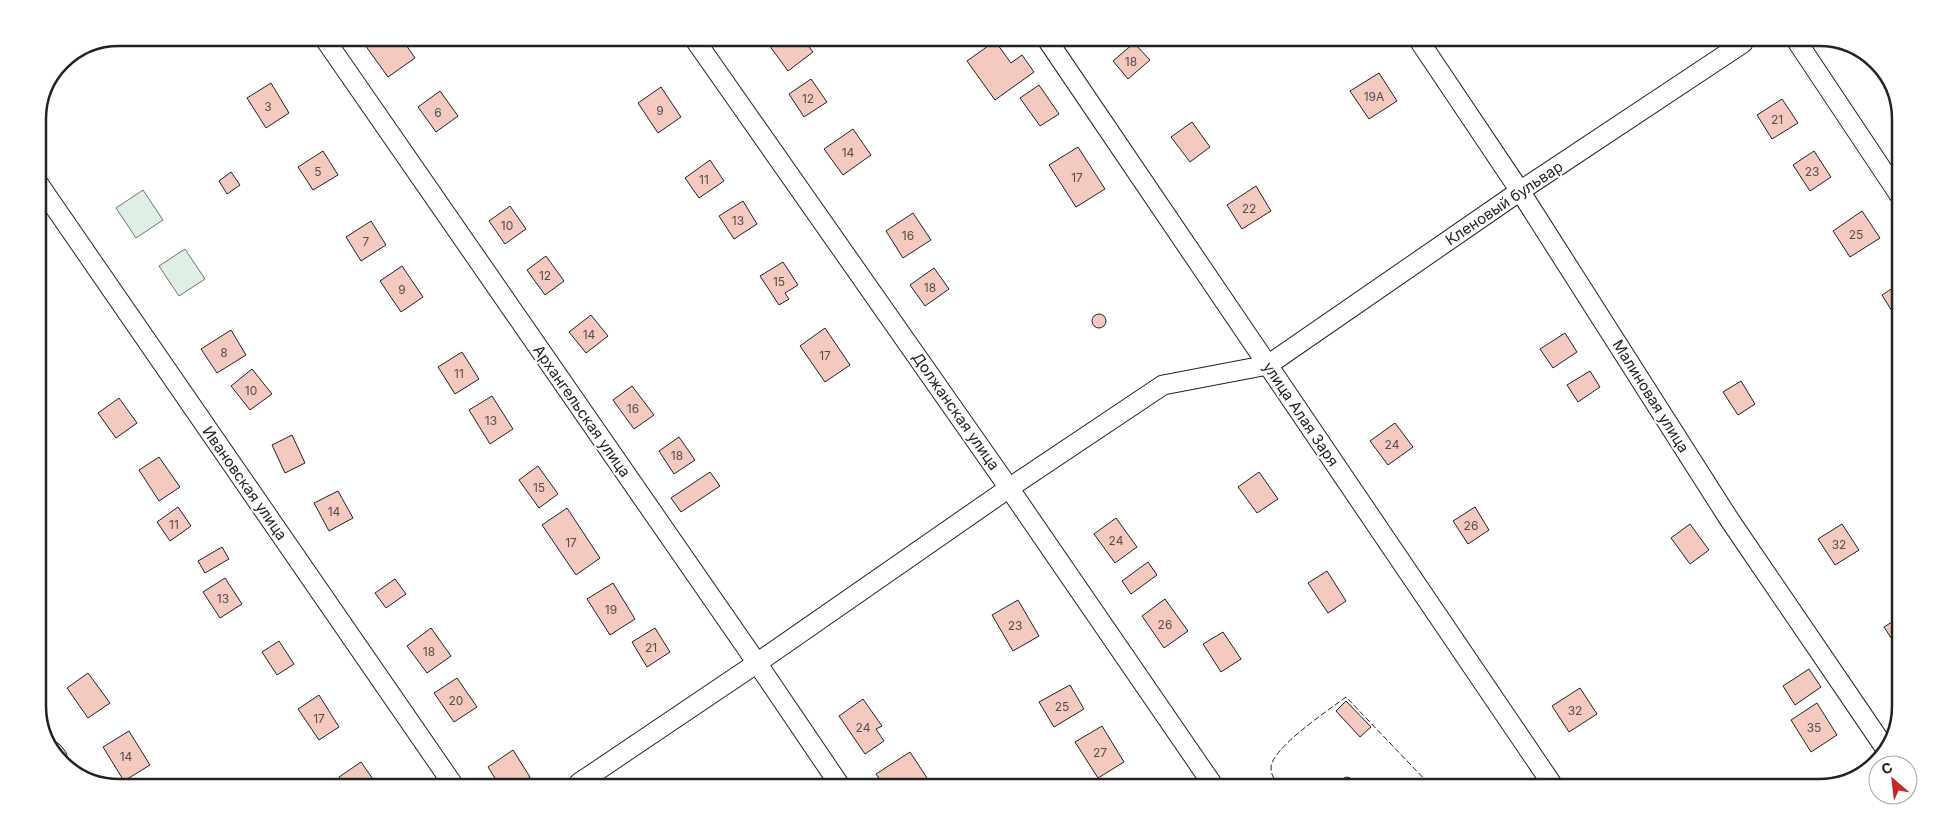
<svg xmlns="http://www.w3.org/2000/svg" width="1938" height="825" font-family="Inter,sans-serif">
  <rect width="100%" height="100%" fill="#fff"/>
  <g fill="#e0efe3" stroke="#6f6f6f">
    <polygon points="143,190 163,220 136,238 116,208"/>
    <polygon points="185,249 205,279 179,296 159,266"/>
  </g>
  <g fill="#f3c9c0" stroke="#222">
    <polygon points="360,38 402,39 415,58 388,77"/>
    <polygon points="776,40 804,40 813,52 788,71 769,45"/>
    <polygon points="995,41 1011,63 1022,55 1034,72 995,100 967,61"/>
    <polygon points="1134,43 1150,60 1128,79 1113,61"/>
    <polygon points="1873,62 1884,70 1887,79 1884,81 1871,63"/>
    <polygon points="1379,73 1397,101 1369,119 1350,91"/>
    <polygon points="811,79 827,102 804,117 789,94"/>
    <polygon points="271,83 289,113 266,128 247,98"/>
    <polygon points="1039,85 1059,114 1040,126 1020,98"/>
    <polygon points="661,87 681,117 658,133 638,103"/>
    <polygon points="440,91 458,116 436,132 418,107"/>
    <polygon points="1782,99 1798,123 1772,139 1757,115"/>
    <polygon points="1192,122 1210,147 1190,162 1171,137"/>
    <polygon points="853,129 871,155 843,175 824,149"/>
    <polygon points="1078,147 1105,189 1076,207 1049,165"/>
    <polygon points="323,151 338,175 313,190 298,167"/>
    <polygon points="1814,151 1831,177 1810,191 1793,165"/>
    <polygon points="710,160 724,181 699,198 685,178"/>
    <polygon points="231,172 240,185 227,194 219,181"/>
    <polygon points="1256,186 1271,211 1242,229 1227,205"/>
    <polygon points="743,201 757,224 734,239 719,216"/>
    <polygon points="510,206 526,229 505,244 489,221"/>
    <polygon points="1862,211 1880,238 1850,257 1833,231"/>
    <polygon points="913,213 931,240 903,258 886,231"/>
    <polygon points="371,221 386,245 361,261 346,237"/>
    <polygon points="546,256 564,281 545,295 527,270"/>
    <polygon points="783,262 798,285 785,293 789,299 779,305 760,276"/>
    <polygon points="402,266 423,297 401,312 380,281"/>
    <polygon points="934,268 949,289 925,306 910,285"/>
    <polygon points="1899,284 1898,321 1882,295"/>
    <circle cx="1099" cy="321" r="7"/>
    <polygon points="591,315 608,336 586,353 569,332"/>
    <polygon points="825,328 850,365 825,382 800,346"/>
    <polygon points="231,330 246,355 217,373 201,349"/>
    <polygon points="1565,333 1577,352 1553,368 1540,349"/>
    <polygon points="462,352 479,379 455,394 438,367"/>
    <polygon points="252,369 272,394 250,410 231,386"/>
    <polygon points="1590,371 1600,387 1578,402 1567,385"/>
    <polygon points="1741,381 1755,404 1738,415 1723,392"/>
    <polygon points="632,386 654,415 634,429 613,400"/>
    <polygon points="492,396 513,429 490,444 469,410"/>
    <polygon points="119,398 137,423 116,438 98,413"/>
    <polygon points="1395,423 1413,447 1388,465 1370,441"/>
    <polygon points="292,435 305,463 285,473 272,445"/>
    <polygon points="679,437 695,460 674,474 659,451"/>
    <polygon points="159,457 180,487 159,501 139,470"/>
    <polygon points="538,466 558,494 539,508 519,480"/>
    <polygon points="710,472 720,486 681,512 671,498"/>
    <polygon points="1259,472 1278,499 1257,513 1238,487"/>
    <polygon points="338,491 353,518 329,531 314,503"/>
    <polygon points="178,507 191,526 170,541 157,522"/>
    <polygon points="1475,507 1489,530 1468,544 1453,521"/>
    <polygon points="567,508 600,558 576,575 542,525"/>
    <polygon points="1116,518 1137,547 1115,563 1094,534"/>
    <polygon points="1690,524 1709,550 1690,564 1671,538"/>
    <polygon points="1842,524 1859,550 1835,565 1818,539"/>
    <polygon points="222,547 229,559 205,573 198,561"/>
    <polygon points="1148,562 1157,575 1131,594 1122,581"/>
    <polygon points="1327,571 1346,601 1328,613 1308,583"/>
    <polygon points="225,578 242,604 220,618 203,592"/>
    <polygon points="395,579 406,594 386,608 375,593"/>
    <polygon points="613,583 635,619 610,635 587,599"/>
    <polygon points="1165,599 1188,631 1164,648 1142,616"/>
    <polygon points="1018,600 1039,636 1013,651 992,615"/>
    <polygon points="1895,620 1895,644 1884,627"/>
    <polygon points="38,623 46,635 38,640"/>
    <polygon points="431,628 451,656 427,673 407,646"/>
    <polygon points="655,628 670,652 647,667 632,642"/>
    <polygon points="1223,632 1241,659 1221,672 1203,644"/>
    <polygon points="279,641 294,664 277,675 262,652"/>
    <polygon points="1809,669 1821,687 1795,705 1783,686"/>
    <polygon points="88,673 110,703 88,718 67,688"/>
    <polygon points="457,678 477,707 454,722 434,693"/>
    <polygon points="1070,685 1084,709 1054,727 1039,702"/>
    <polygon points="1580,688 1597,714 1569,732 1552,706"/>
    <polygon points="319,695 339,727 319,740 298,709"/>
    <polygon points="863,699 882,726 876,729 884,741 865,754 839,716"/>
    <polygon points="1346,701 1371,727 1360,737 1336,711"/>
    <polygon points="1817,703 1837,735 1811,752 1791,720"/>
    <polygon points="1102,726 1124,762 1098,778 1075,742"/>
    <polygon points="129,731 150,765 124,781 103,747"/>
    <polygon points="513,750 530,777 521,783 498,783 488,767"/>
    <polygon points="910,752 931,784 883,784 876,774"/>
    <polygon points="361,762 375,782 342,782 339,777"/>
    <circle cx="1347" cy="781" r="4"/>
  </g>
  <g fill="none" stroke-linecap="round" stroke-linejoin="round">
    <defs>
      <g id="minor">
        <polyline points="324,38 757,663 839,784"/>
        <polyline points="695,40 1009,488 1213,785"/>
        <polyline points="1048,41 1554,787"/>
        <polyline points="1420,42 1520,191 1729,519 1885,748"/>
        <polyline points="1798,43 1900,196"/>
        <polyline points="38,183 452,783"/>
        <polyline points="53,752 57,757"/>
        <polyline points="579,783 757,663 1009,488 1163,385 1268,365 1520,191 1743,43"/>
      </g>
    </defs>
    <use href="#minor" stroke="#222" stroke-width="21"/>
    <use href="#minor" stroke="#fff" stroke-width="19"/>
    <path stroke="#222" stroke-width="1" stroke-dasharray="6 2.5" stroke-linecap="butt" d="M1278,786C1275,780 1271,775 1271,768C1271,748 1329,710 1346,697L1431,786"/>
  </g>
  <g text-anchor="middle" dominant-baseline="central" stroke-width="4" stroke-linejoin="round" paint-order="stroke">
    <g font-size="12" fill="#564c4a">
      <text x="1131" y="61">18</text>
      <text x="1374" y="96">19А</text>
      <text x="808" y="98">12</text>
      <text x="268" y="106">3</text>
      <text x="660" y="110">9</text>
      <text x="438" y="112">6</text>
      <text x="1777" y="119">21</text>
      <text x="848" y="152">14</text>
      <text x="318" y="171">5</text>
      <text x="1812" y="171">23</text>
      <text x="1077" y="177">17</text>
      <text x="704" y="179">11</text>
      <text x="1249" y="208">22</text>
      <text x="738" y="220">13</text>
      <text x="507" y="225">10</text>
      <text x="1856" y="234">25</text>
      <text x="908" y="235">16</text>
      <text x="366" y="241">7</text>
      <text x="545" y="275">12</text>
      <text x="779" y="281">15</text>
      <text x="930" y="287">18</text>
      <text x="402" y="289">9</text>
      <text x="589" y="334">14</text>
      <text x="224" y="352">8</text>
      <text x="825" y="355">17</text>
      <text x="459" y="373">11</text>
      <text x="251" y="390">10</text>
      <text x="633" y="408">16</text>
      <text x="491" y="420">13</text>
      <text x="1392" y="444">24</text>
      <text x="677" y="455">18</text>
      <text x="539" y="487">15</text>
      <text x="334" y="511">14</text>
      <text x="174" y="524">11</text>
      <text x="1471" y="525">26</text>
      <text x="1116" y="540">24</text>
      <text x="571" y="542">17</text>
      <text x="1839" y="544">32</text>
      <text x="223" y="598">13</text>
      <text x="611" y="609">19</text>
      <text x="1165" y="624">26</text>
      <text x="1015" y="625">23</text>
      <text x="651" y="647">21</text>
      <text x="429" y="651">18</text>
      <text x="456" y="700">20</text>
      <text x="1062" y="706">25</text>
      <text x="1575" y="710">32</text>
      <text x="319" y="718">17</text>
      <text x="863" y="727">24</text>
      <text x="1814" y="727">35</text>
      <text x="1100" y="752">27</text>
      <text x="126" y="756">14</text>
    </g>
    <g font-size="15" fill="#222" stroke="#fff">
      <text transform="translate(1504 203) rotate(-34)">Кленовый бульвар</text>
      <text transform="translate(1651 396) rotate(58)">Малиновая улица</text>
      <text transform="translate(582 411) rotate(55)">Архангельская улица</text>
      <text transform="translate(956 411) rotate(55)">Должанская улица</text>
      <text transform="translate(1301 414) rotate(56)">улица Алая Заря</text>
      <text transform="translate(245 483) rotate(55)">Ивановская улица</text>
    </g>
  </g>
  <path d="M0 0H1938V825H0ZM119 46H1819A73 73 0 0 1 1892 119V706A73 73 0 0 1 1819 779H119A73 73 0 0 1 46 706V119A73 73 0 0 1 119 46Z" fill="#fff" fill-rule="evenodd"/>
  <path fill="none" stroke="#222" stroke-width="2.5" d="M119 46H1819A73 73 0 0 1 1892 119V706A73 73 0 0 1 1819 779H119A73 73 0 0 1 46 706V119A73 73 0 0 1 119 46Z"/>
  <g transform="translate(1893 780) rotate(332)"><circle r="24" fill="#ffffff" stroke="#a7a7a7"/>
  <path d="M0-4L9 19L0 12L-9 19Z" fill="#c62828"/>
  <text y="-8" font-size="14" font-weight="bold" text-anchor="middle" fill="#222222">С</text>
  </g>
</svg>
